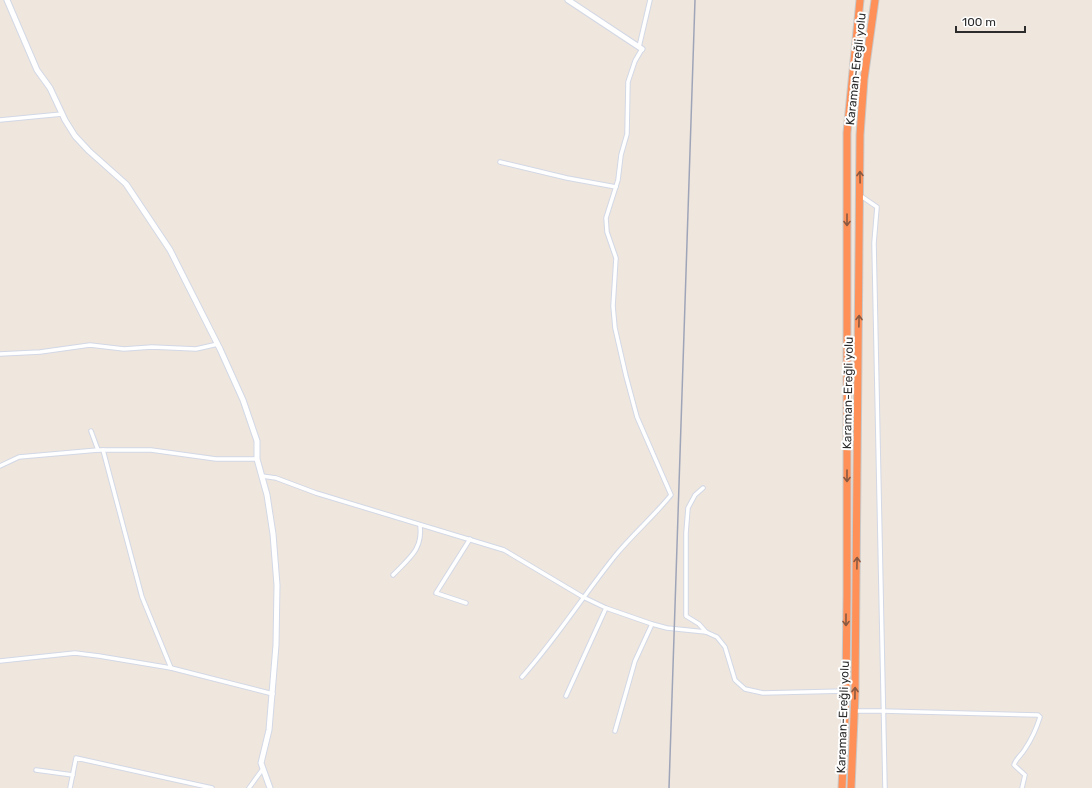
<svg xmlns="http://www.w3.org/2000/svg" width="1092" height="788" font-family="Rubik,sans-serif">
  <rect width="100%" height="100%" fill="#efe6dd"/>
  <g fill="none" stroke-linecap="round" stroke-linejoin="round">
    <defs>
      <g id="street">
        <polyline points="639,47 650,0"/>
        <polyline points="0,120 62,114"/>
        <polyline points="500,162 567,178 616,187"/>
        <polyline points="861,196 877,207 874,243 885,788"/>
        <polyline points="0,354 40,352 90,345 124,349 152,347 196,349 218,344"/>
        <polyline points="91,431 98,450"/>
        <polyline points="103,450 142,597 171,668"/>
        <polyline points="0,466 19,457 98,450 151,450 216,459 257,459"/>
        <polyline points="262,476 276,478 316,493 504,550 583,597 606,608 652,624 667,628 706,632 717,637 725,647 735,680 745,689 763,693 846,691"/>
        <polyline points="703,488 695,495 688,508 686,533 686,616 699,624 706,632"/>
        <path d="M393,575C409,558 423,550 420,525"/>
        <polyline points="466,603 436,593 470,539"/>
        <polyline points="0,661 75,653 99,656 171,668 273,694"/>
        <path d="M522,677C556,639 583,596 615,556C633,534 654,516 671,495L637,417L626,376L615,328L613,306L616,258L607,232L606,218L618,180L621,155L627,134L628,82L635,61L642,49"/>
        <polyline points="566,696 606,608"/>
        <path d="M855,711H882L1038,715L1040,717C1037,727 1031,740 1025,749C1021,756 1016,758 1014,765L1025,775L1022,788"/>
        <polyline points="615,731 635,661 652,624"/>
        <polyline points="36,770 73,775"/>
        <polyline points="70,788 76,758 212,788"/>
        <polyline points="249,788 262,770"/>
      </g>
      <g id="secondary">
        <polyline points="7,0 37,70 50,88 65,120 75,136 89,151 126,184 170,250 220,349 243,400 257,441 257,459 267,495 273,534 277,585 276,645 269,730 261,763 270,788"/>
        <polyline points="568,0 642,49"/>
      </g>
      <g id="highway">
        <polyline points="842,788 846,691 847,596 847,133 860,0"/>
        <polyline points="851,788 855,694 860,135 864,79 875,0"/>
      </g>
    </defs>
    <use href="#street" stroke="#d2d8e6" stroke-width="5.5"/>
    <use href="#secondary" stroke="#d2d8e6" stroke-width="7"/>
    <use href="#highway" stroke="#c8c8c8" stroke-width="9"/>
    <use href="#street" stroke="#fff" stroke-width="3.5"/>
    <use href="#secondary" stroke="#fff" stroke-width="5"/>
    <use href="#highway" stroke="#ff9058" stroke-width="7"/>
    <polyline stroke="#9fa5b8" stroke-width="1.5" points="669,788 695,0"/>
  </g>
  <defs><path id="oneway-shaft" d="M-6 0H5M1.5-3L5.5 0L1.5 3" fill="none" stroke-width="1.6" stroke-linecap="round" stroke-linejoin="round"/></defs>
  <g stroke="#8b5940">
    <use href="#oneway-shaft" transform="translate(860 177) rotate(-91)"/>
    <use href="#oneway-shaft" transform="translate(847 220) rotate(90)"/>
    <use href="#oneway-shaft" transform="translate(859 321) rotate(-89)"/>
    <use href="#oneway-shaft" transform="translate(847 476) rotate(90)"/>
    <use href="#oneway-shaft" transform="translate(857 563) rotate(-89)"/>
    <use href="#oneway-shaft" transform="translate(846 620) rotate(90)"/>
    <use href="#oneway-shaft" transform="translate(855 693) rotate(-89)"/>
  </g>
  <g text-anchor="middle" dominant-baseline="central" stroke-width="4" stroke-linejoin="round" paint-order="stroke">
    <g font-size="12" fill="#2c2c2c" stroke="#fff">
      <text transform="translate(856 69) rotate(-84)">Karaman-Ereğli yolu</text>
      <text transform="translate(848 393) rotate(-89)">Karaman-Ereğli yolu</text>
      <text transform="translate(843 717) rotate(-88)">Karaman-Ereğli yolu</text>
    </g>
  </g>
  <path d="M956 26v6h69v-6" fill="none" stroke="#2c2c2c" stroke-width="2"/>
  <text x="962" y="26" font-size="12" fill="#2c2c2c" stroke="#ffffff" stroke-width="3" paint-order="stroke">100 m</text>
</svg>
